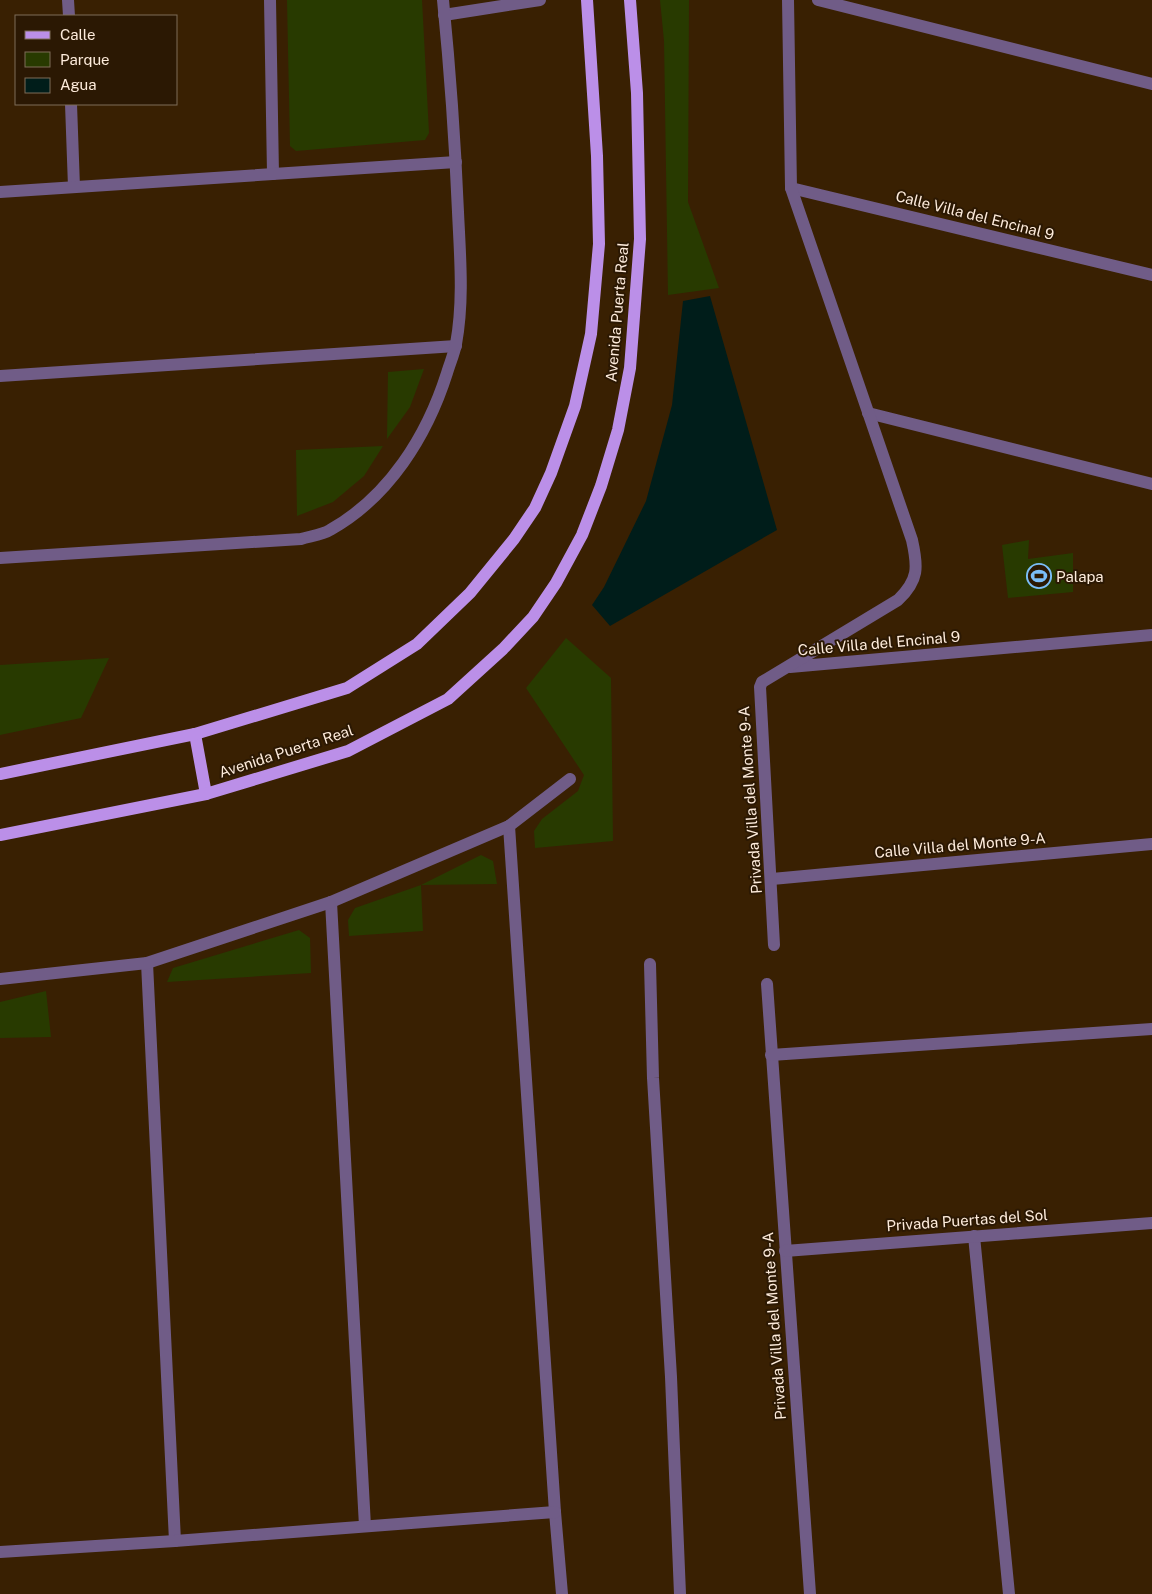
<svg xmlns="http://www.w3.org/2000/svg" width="1152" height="1594" font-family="'Public Sans',sans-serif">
  <rect width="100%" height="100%" fill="#392002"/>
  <g fill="#283a00">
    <polygon points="287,0 422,0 429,133 425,140 296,151 290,146"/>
    <polygon points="660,0 689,0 688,202 719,288 668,295 664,41"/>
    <polygon points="424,369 410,407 387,439 388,372"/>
    <polygon points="383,446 364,476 333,502 297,516 296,450"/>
    <polygon points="1029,540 1028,559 1073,553 1073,592 1008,598 1002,545"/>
    <polygon points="566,638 611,678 613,841 535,848 534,831 542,819 578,791 584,775 526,688"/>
    <polygon points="109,658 81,718 0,735 0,665"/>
    <polygon points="481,855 493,861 497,884 421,885 423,931 349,936 348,920 355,908 421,885"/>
    <polygon points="299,930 310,938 311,973 167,982 173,968"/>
    <polygon points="46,991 51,1037 0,1038 0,1002"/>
  </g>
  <polygon fill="#001d1a" points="710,296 777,530 610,626 592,605 604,587 646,501 672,405 683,301"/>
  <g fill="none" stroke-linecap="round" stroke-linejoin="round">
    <g stroke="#705c87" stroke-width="12">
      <polyline points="68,0 69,16"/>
      <polyline points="270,0 273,174"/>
      <polyline points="818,0 1152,84"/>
      <polyline points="444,15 540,0"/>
      <polyline points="71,104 74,187"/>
      <polyline points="791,188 1152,275"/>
      <polyline points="0,192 456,162"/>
      <polyline points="0,376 456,346"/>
      <polyline points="868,413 1152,484"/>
      <path d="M0,558L301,539C311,536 322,535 330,530C389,497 427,436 447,373C450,363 454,354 456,344C464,300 460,256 458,212C455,141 450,70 443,0"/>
      <polyline points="790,667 1152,635"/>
      <polyline points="509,826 555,1512 562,1594"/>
      <polyline points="772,879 1152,844"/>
      <polyline points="331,902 365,1526"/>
      <path d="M774,945L760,687L762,682L898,600C919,580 918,567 912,540L791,188L788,0"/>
      <polyline points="147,963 175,1541"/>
      <polyline points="650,964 653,1078 671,1377 680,1594"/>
      <polyline points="0,979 147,963 331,902 509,826 570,779"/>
      <polyline points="767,984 810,1594"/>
      <polyline points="771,1055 1152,1029"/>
      <polyline points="974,1236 1009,1594"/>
      <polyline points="785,1251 1152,1223"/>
      <polyline points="0,1552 175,1541 555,1512"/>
    </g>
    <g stroke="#bb8fe8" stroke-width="12">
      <polyline points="195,734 206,794"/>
      <polyline points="0,774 195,734 347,688 417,644 470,593 514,539 535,508 551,473 575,406 591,334 599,244 597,156 587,0"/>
      <polyline points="0,835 206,794 348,751 448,699 503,649 533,617 556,583 582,535 601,486 618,430 630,368 640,239 637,93 630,0"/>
    </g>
  </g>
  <defs>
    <symbol id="stadium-ring" viewBox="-11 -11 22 22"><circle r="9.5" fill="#2b1803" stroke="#7bbef8" stroke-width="1.5"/><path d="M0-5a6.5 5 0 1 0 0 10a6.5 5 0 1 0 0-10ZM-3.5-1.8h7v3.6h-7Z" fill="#7bbef8"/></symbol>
  </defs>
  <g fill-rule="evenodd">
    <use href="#stadium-ring" x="1025" y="562" width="28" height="28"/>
  </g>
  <g text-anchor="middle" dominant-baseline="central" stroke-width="4" stroke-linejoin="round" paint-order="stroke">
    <g font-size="15" fill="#fdebdb" stroke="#2b1803">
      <text transform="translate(975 215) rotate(14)">Calle Villa del Encinal 9</text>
      <text transform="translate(617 312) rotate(-85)">Avenida Puerta Real</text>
      <text transform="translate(879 643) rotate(-5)">Calle Villa del Encinal 9</text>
      <text transform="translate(286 751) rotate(-18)">Avenida Puerta Real</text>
      <text transform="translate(750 800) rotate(-94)">Privada Villa del Monte 9-A</text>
      <text transform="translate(960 845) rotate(-5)">Calle Villa del Monte 9-A</text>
      <text transform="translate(967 1220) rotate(-4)">Privada Puertas del Sol</text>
      <text transform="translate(774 1326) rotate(-94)">Privada Villa del Monte 9-A</text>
    </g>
    <g font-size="15" fill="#fdebdb" stroke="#2b1803" text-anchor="start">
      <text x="1056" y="576">Palapa</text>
    </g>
  </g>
  <rect x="15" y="15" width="162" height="90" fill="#2b1803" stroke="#7f6c59"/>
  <rect x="25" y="31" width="25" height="8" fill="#bb8fe8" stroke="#7f6c59"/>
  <text x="60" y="40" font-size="15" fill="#fdebdb">Calle</text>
  <rect x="25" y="52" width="25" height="15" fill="#283a00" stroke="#7f6c59"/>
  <text x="60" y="65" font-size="15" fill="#fdebdb">Parque</text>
  <rect x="25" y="78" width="25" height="15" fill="#001d1a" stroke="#7f6c59"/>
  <text x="60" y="90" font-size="15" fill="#fdebdb">Agua</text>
</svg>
